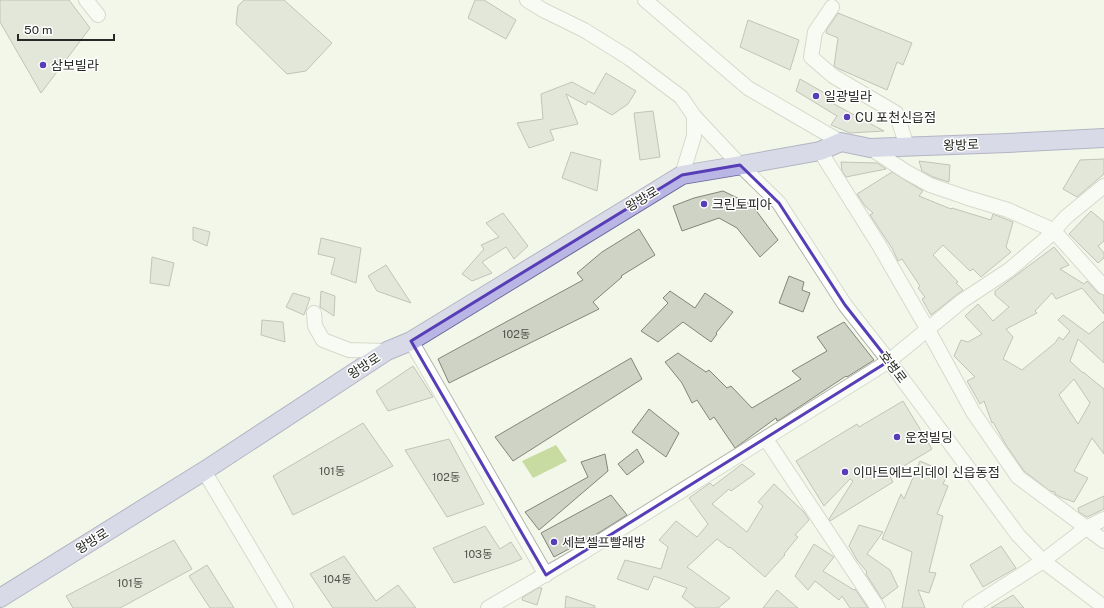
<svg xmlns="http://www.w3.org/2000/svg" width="1104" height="608" font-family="'Public Sans','Noto Sans KR',sans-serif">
  <rect width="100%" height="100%" fill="#f2f7e9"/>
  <polygon fill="#c8dba0" points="556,445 567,461 533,478 522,461"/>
  <g fill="#ced3c5" stroke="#82867a" fill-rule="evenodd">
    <polygon points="0,0 69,0 90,28 41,93 0,22"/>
    <polygon points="244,0 284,0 332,43 306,71 287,74 236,24 238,6"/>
    <polygon points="475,0 484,0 516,20 506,39 468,18"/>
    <polygon points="838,13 912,43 903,65 897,62 887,90 837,68 834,66 838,38 826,33 827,29"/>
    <polygon points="748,20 799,40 790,70 740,47"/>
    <polygon points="606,73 636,91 628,104 612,115 588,101 586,105 566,94 578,124 550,130 554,140 529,148 517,123 543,119 541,94 572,82 594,94"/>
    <polygon points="800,79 837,100 834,104 884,131 850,133 831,125 837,116 796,91"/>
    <polygon points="653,111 660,157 640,160 634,113"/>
    <polygon points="571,152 601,160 597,191 562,178"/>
    <polygon points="1104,159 1104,174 1077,197 1063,189 1080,160"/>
    <polygon points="919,161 950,165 949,182 933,177 922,171"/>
    <polygon points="841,162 877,163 886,169 846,177 842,171"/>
    <polygon points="892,172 923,191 919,196 951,209 952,208 991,220 993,214 1013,222 1006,247 1011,252 981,277 973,269 970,271 943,245 933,255 958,282 956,283 963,290 931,315 922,299 925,297 918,288 920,286 902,259 898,261 892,248 870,215 873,213 865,206 857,194"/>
    <polygon points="723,191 752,205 778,240 760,257 737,228 719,218 682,231 673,206 694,198"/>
    <polygon points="1091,211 1104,222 1104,241 1098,246 1104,253 1104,258 1098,263 1069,234"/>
    <polygon points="503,213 528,246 514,259 506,247 482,262 492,273 472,281 462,274 484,249 481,245 499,237 486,223"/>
    <polygon points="193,227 210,232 207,246 193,240"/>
    <polygon points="639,229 655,255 621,276 622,277 593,302 599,309 449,383 438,359 583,280 577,273 602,252"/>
    <polygon points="321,238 361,248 356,283 331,274 335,258 318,254"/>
    <path d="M1054,247L1069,265L1060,269L1084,284L1087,281L1098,293L1104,295V314L1082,288L1056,299L1052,293L1035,311L1037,313L1006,329L1013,337L1003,359L1022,370L1055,343L1059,337L1063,340L1070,331L1058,320L1063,315L1089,334L1104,321V363L1078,339L1070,361L1083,373V372L1104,389V454L1092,438L1074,471L1088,478L1074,502L1060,497L1055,494V492L1050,491L1024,471L1006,445L993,422L992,423L984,401L980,404L967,381L975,377L954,356L961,340L968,342L982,334L965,316L978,304L993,321L1009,307L995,295V291ZM1074,379L1090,403L1078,424L1059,395Z"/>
    <polygon points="152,257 174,263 169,286 150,283"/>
    <polygon points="386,265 411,303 377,291 368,276"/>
    <polygon points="789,276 804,282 802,290 810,293 803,312 779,303"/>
    <polygon points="321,291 335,296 334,316 320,307"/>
    <polygon points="670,291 695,308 705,293 733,312 716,333 717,334 711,342 683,322 658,342 641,331 668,303 663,298"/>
    <polygon points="293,293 310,298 304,315 286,307"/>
    <polygon points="262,320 283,322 285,342 261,335"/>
    <polygon points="844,322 874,360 847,377 846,376 781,419 777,421 776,418 735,448 714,417 710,420 697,400 692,403 682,383 665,362 678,353 706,372 709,370 727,388 731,386 752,408 801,379 792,371 827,351 817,337"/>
    <polygon points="631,358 642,379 513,461 495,437"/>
    <polygon points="413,366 433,397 388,411 376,391"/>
    <polygon points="903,401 932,449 889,475 893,482 830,521 829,519 853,481 850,479 824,506 796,461 857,424 859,427"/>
    <polygon points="649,409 679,433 666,457 632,432"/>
    <polygon points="363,423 393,466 293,515 273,476"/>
    <polygon points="449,439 484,504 447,517 405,450"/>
    <polygon points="637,449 644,462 627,475 618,464"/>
    <polygon points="605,454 608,471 539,530 525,512 588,477 581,462"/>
    <polygon points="920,461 948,473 943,484 948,486 937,514 943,516 929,572 936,573 929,593 918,590 925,608 902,608 912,552 882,539 901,494 904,499"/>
    <polygon points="742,464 755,474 731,491 729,489 712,504 747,532 763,506 758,502 774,484 804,512 809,520 795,535 798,537 784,554 785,555 765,577 730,547 729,548 717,539 687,567 730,598 718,608 696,608 682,597 687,588 654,576 648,590 617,579 625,560 661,569 668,547 659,540 676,521 697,537 708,524 689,498 710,483 713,486"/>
    <polygon points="611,495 627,515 581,544 580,543 554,557 541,533"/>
    <polygon points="1104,496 1104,509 1087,517 1079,512 1078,508"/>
    <polygon points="859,525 883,532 867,554 890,570 898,587 882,599 866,574 867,572 857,560 849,546"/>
    <polygon points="485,526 500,549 511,542 522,559 510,564 454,583 433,548"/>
    <polygon points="174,540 192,569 120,608 73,608 66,596"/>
    <polygon points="814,544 834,557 823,571 854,590 855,589 868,608 850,608 842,596 839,600 815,581 808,590 795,576"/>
    <polygon points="1001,546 1016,568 983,587 970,565"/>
    <polygon points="344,556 376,601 398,585 416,608 333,608 310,574"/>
    <polygon points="207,565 234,608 210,608 189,576"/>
    <polygon points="538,588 542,588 537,605 522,600 523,597"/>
    <polygon points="777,590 798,608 763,608"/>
    <polygon points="1013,595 1024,608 991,608"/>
    <polygon points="566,596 595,606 595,608 565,608"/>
  </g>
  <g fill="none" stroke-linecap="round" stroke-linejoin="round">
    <defs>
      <g id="minor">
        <polyline points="86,0 98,15"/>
        <polyline points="527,0 543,10 584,30 629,58 681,97 694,116 694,136 682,175"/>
        <polyline points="645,0 748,88 841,142"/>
        <polyline points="832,7 815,32 811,57 833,76 896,113 907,146"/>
        <polyline points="694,116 740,165 779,203 845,305 889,361 1018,535 1043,561 1104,607"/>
        <polyline points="870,148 905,171 930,185 968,198 1008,210 1053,230 1104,287"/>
        <polyline points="820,151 879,245 928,330 973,412 1018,477 1104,541"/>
        <polyline points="314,313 315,326 323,340 349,350 387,351"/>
        <polyline points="411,341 546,575"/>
        <polyline points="766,439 878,608"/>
        <polyline points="204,471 286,608"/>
        <polyline points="488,608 582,553 889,361 962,301 1009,270 1048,237 1066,217 1104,186"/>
        <polyline points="970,608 1043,561 1086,528 1104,519"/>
      </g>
      <polyline id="major" points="0,598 204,471 387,351 411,341 682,175 742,165 820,151 841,142 870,148 1008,143 1104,138"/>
    </defs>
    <use href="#minor" stroke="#b2b6a9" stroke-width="16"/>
    <use href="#major" stroke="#686496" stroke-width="20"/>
    <use href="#minor" stroke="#fff" stroke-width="14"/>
    <use href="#major" stroke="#b9b5e5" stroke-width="18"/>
  </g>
  <path d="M0 0H1104V608H0ZM740,165L779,203L845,305L889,361L546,575L411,341L682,175Z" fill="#f2f7e9" fill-opacity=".55" fill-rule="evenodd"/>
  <path fill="none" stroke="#583eb6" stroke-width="3" stroke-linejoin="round" d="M740,165L779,203L845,305L889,361L546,575L411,341L682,175Z"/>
  <g fill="#583eb6" stroke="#fff" stroke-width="1.5">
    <circle cx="43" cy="65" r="4"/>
    <circle cx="816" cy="96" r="4"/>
    <circle cx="847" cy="117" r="4"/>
    <circle cx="704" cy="204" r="4"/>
    <circle cx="897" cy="437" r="4"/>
    <circle cx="845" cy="472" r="4"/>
    <circle cx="554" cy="542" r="4"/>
  </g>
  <g text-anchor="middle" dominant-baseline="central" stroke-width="3" stroke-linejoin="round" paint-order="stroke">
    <g font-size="11" fill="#51544c">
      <text x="516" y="334">102동</text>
      <text x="332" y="471">101동</text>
      <text x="446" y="477">102동</text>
      <text x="478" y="554">103동</text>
      <text x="337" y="579">104동</text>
      <text x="130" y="583">101동</text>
    </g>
    <g font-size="13" fill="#272924" stroke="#fff" text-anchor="start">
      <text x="51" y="65">삼보빌라</text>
      <text x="824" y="96">일광빌라</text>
      <text x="855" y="117">CU 포천신읍점</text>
      <text x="712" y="204">크린토피아</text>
      <text x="905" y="437">운정빌딩</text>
      <text x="853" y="472">이마트에브리데이 신읍동점</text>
      <text x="562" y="542">세븐셀프빨래방</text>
    </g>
    <g font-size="13" fill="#272924" stroke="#fff">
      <text transform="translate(961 145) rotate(-2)">왕방로</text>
      <text transform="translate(642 199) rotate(-31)">왕방로</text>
      <text transform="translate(364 366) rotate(-33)">왕방로</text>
      <text transform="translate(893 367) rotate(53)">호병로</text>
      <text transform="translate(92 541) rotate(-32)">왕방로</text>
    </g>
  </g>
  <path d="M18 34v6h96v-6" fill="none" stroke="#272924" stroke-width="2"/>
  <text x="24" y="34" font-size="12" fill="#272924" stroke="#ffffff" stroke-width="3" paint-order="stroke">50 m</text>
</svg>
